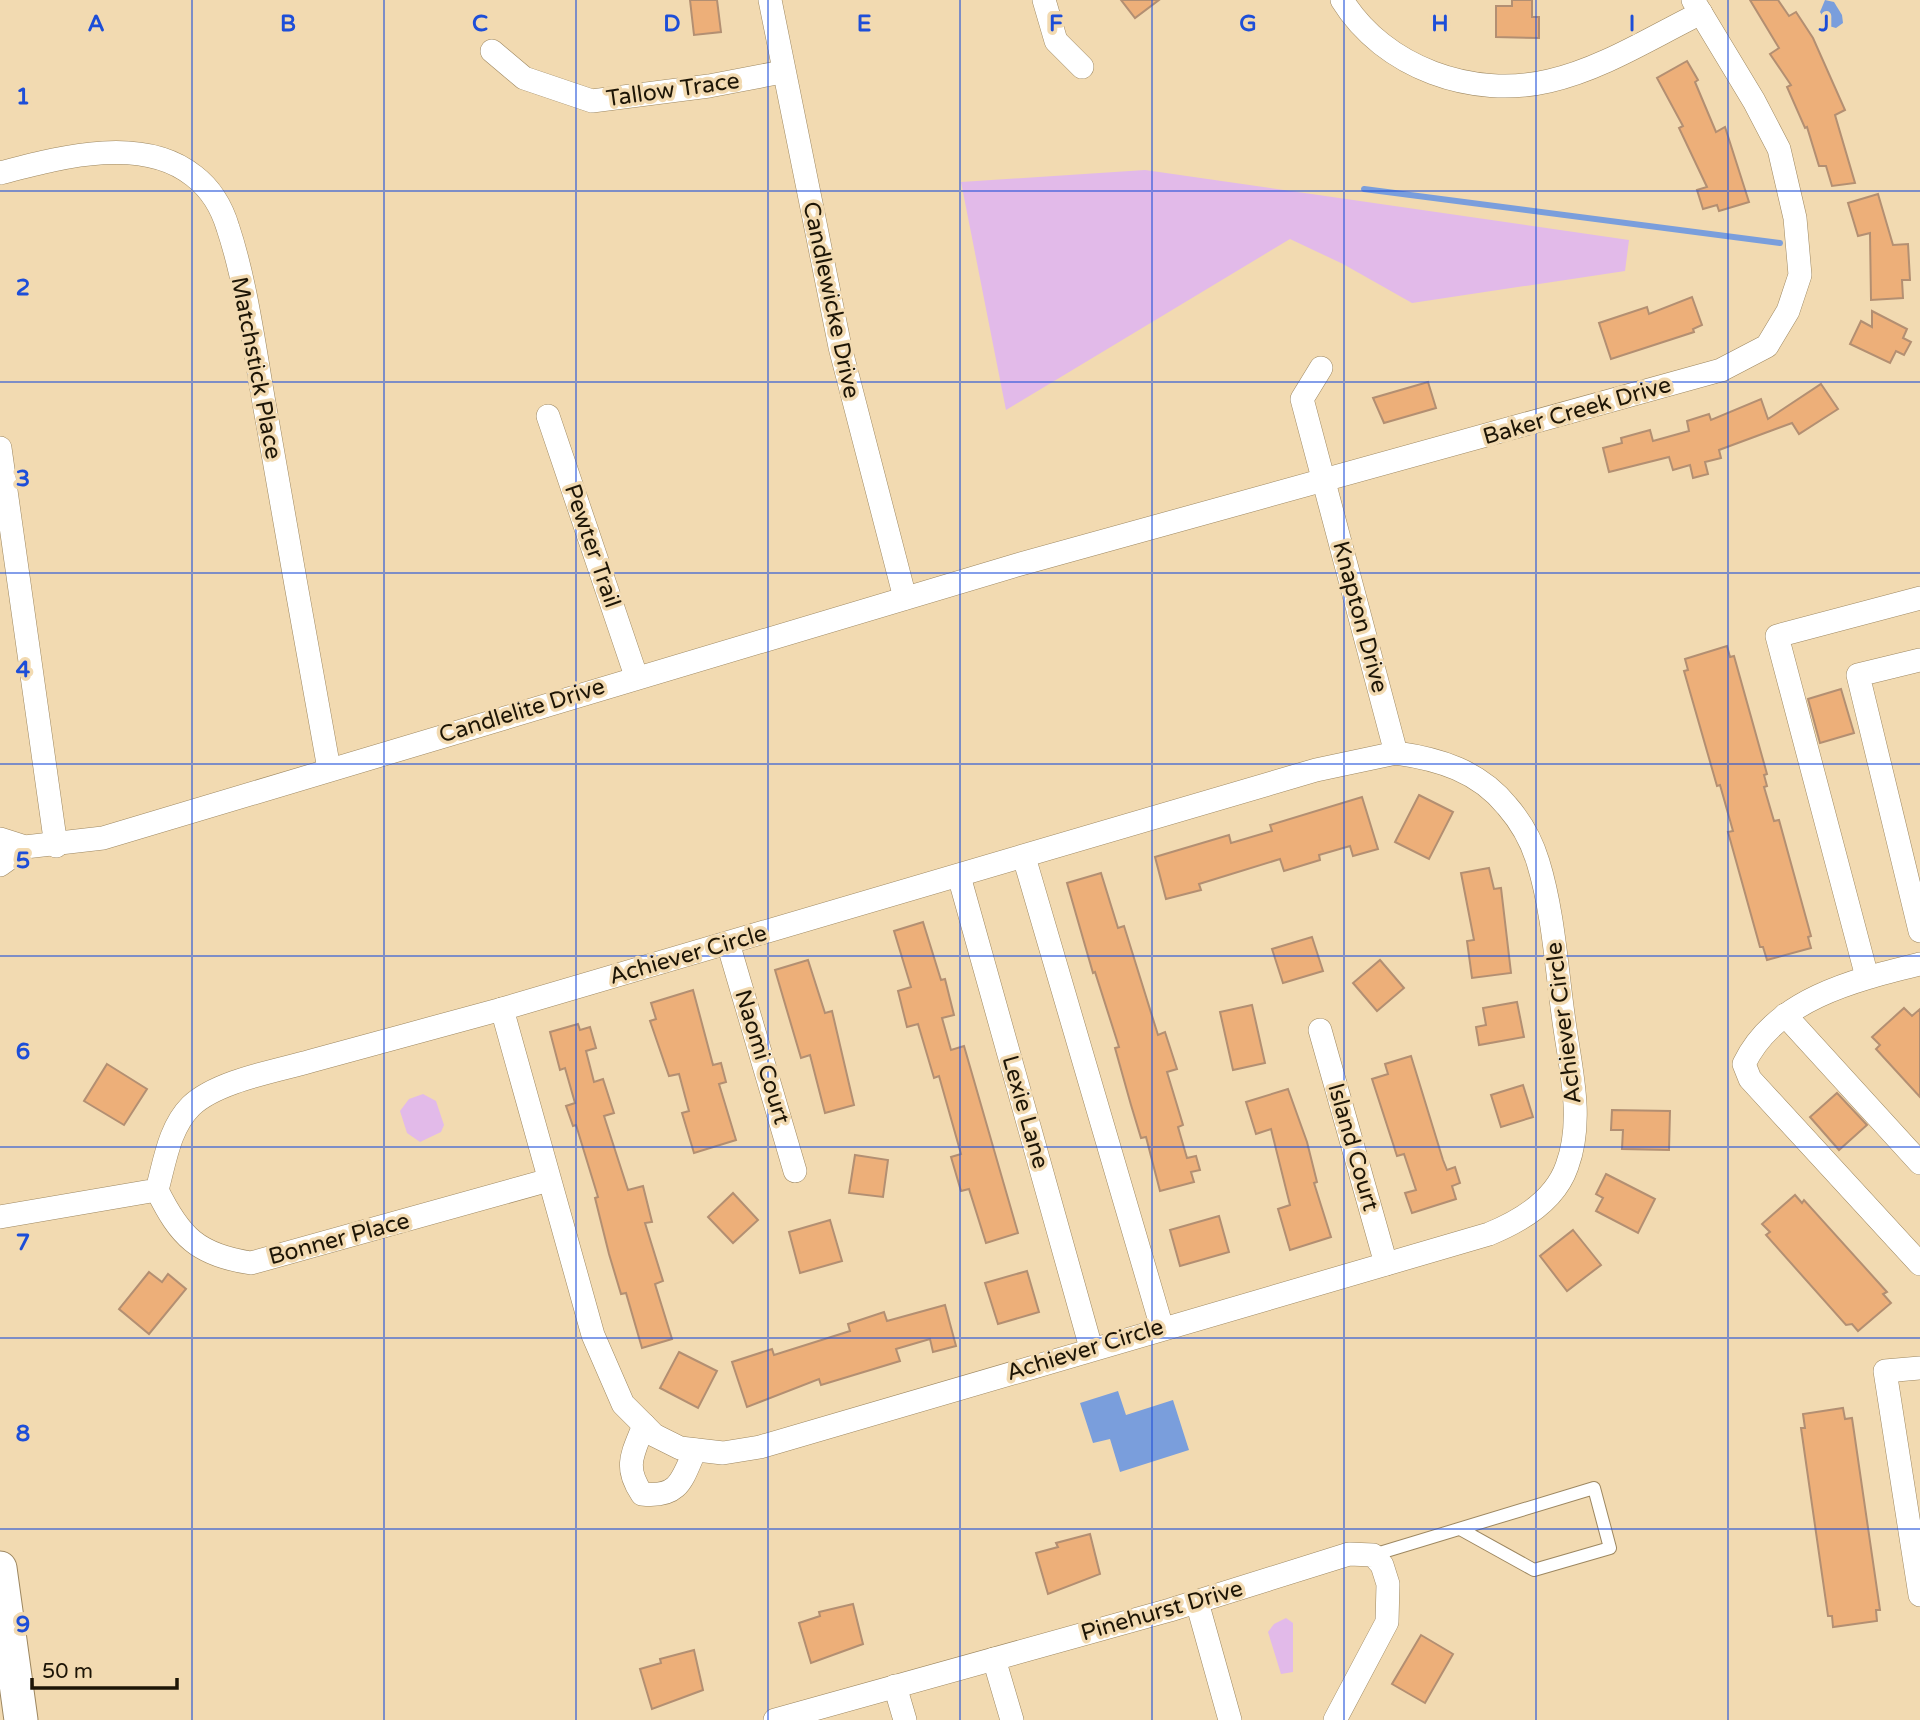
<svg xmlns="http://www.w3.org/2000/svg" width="1920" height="1720" font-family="'Varela Round',sans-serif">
  <rect width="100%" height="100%" fill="#f2dab1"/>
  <g fill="#e2bae9">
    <polygon points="1145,170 1629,240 1625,271 1412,303 1343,264 1290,239 1006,410 961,182"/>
    <polygon points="423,1094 436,1101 444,1125 441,1132 420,1142 407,1133 400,1111 409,1099"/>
    <polygon points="1286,1618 1293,1623 1293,1672 1281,1674 1268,1632 1274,1624"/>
  </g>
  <g fill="#7a9edc">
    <polygon points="1825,0 1834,2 1842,15 1843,23 1836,28 1829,26 1820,12"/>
    <polygon points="1118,1391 1126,1415 1173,1400 1189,1450 1120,1472 1110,1439 1093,1443 1080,1403"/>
  </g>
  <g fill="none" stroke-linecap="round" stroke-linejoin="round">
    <polyline stroke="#7a9edc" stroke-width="6" points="1364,189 1780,243"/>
  </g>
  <g fill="#edaf79" stroke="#b38f72" stroke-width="2">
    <polygon points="690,0 717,0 721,32 694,35"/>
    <polygon points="1121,0 1159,0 1135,18"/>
    <polygon points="1512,0 1532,0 1532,17 1539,17 1539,38 1496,37 1496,6 1512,6"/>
    <polygon points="1750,0 1778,0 1789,16 1796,12 1813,38 1845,110 1835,115 1855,183 1832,186 1826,166 1819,166 1807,127 1805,128 1787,87 1791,85 1770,54 1779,48"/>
    <polygon points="1687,61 1698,80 1695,82 1716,132 1725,127 1749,202 1719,211 1717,205 1703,209 1697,190 1707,187 1679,128 1683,126 1657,78"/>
    <polygon points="1878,194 1893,245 1908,244 1910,280 1902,280 1903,298 1871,300 1870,233 1858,236 1848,203"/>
    <polygon points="1692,297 1702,325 1693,329 1694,332 1611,359 1599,323 1647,307 1649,314"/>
    <polygon points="1872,311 1907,329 1903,338 1911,342 1904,355 1896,351 1890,363 1850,344 1861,321 1872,327"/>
    <polygon points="1428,382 1436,408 1384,423 1373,398"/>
    <polygon points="1821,384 1838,409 1799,434 1792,423 1719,450 1721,458 1705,462 1708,474 1693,478 1690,465 1673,470 1669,457 1609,472 1603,448 1622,443 1621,438 1650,430 1653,441 1689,431 1687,421 1709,414 1711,420 1761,399 1768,419"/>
    <polygon points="1727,646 1730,657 1734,656 1767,774 1764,775 1767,786 1764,787 1774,821 1779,820 1811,936 1808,937 1811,948 1767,960 1763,947 1760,947 1728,832 1733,831 1720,785 1717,786 1684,671 1688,670 1685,659"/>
    <polygon points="1841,689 1854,733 1820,743 1808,699"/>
    <polygon points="1419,795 1453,812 1429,859 1395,842"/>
    <polygon points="1362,797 1378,849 1353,856 1350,846 1319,855 1320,860 1284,871 1280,859 1199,884 1201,890 1166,899 1155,857 1229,835 1231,843 1272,831 1270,825"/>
    <polygon points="1489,868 1494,889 1501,888 1511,973 1472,978 1467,941 1474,940 1461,873"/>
    <polygon points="1101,873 1118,928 1124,926 1158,1035 1165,1032 1177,1069 1167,1072 1183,1125 1178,1127 1187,1158 1196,1156 1200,1170 1191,1172 1194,1182 1160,1191 1146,1137 1141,1138 1131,1105 1115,1048 1119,1047 1095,972 1093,973 1067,883"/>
    <polygon points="923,922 941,980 945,979 954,1015 942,1018 951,1050 964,1046 1018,1233 986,1243 969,1189 961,1191 951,1157 961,1154 939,1076 934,1078 918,1024 907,1027 898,991 911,987 894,931"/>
    <polygon points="1312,937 1323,971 1283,983 1272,949"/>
    <polygon points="808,960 825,1013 832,1011 854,1105 825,1113 810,1055 801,1058 775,970"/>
    <polygon points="1380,960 1404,988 1377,1011 1353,983"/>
    <polygon points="693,990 713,1065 721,1063 726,1082 719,1084 736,1140 694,1153 682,1113 689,1111 679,1074 669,1076 650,1021 656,1019 651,1003"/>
    <polygon points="1517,1002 1524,1037 1479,1045 1476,1027 1486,1025 1483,1008"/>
    <polygon points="1252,1005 1265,1063 1233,1070 1220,1012"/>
    <polygon points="1904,1008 1912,1016 1920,1009 1920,1097 1876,1049 1880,1045 1872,1037"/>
    <polygon points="578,1024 580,1030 590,1027 596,1048 586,1051 594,1082 603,1079 614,1113 604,1116 628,1190 643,1186 652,1222 645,1223 663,1281 655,1284 672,1339 642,1348 626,1293 621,1294 609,1254 595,1198 598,1197 576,1125 573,1126 566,1106 575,1103 565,1068 560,1070 550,1032"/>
    <polygon points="1411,1056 1443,1160 1447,1170 1455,1167 1460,1183 1452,1186 1456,1199 1412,1213 1405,1193 1416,1190 1404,1154 1397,1156 1372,1079 1388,1074 1385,1064"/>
    <polygon points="107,1064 147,1089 124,1125 84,1101"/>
    <polygon points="1523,1085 1533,1117 1501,1127 1491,1095"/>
    <polygon points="1288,1089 1307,1142 1317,1182 1314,1183 1331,1237 1290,1250 1278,1209 1290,1205 1271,1129 1256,1134 1246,1102"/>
    <polygon points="1837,1093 1867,1125 1839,1150 1810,1117"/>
    <polygon points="1612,1110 1670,1111 1669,1150 1622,1149 1623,1130 1611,1130"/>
    <polygon points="855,1155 888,1160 883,1197 849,1193"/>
    <polygon points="1606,1174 1655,1199 1638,1233 1596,1211 1603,1198 1596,1194"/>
    <polygon points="733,1193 758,1220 733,1243 708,1217"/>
    <polygon points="1795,1195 1802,1203 1804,1200 1887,1292 1883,1294 1891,1303 1858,1331 1852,1324 1846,1325 1766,1235 1770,1232 1762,1224"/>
    <polygon points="1219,1216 1229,1252 1180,1266 1170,1230"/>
    <polygon points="830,1220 842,1261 800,1273 789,1232"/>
    <polygon points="1573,1230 1601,1265 1567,1291 1540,1256"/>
    <polygon points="1027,1271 1039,1312 998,1324 985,1283"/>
    <polygon points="149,1272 162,1282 168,1274 186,1289 149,1334 119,1309"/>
    <polygon points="945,1305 956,1346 933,1352 930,1339 896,1349 900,1361 821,1385 819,1379 747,1407 732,1362 772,1349 774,1355 850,1331 848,1324 884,1312 887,1321"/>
    <polygon points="679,1352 717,1371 698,1408 660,1388"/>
    <polygon points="1843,1408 1845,1419 1852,1418 1880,1610 1876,1610 1877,1621 1833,1627 1832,1616 1828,1616 1801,1428 1805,1428 1803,1414"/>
    <polygon points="1090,1534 1100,1574 1048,1594 1036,1553 1058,1547 1056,1543"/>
    <polygon points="853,1604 863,1644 811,1663 799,1623 820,1616 819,1612"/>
    <polygon points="1421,1635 1453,1654 1425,1703 1392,1684"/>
    <polygon points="694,1650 703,1690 652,1709 640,1669 661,1663 660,1659"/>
  </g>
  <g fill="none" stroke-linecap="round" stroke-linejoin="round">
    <defs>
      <polyline id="service" points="1373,1555 1594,1488 1610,1548 1534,1570 1460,1529"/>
      <g id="minor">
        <polyline points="770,0 840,347 905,598"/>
        <polyline points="1044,0 1056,41 1082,67"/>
        <path d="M1342,0C1384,68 1473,99 1549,81C1602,69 1652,37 1701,13"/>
        <polyline points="492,51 524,78 592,101 709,86 782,72"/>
        <path d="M0,173C58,158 142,134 194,176C211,189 222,208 228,228C248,288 256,362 268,425C288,540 308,654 329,769"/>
        <polyline points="1321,368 1302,399 1396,753"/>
        <polyline points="548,416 636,676"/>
        <polyline points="0,448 56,846"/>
        <polyline points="1920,660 1858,675 1920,931"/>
        <path d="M1396,753C1439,759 1479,771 1507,806C1521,822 1532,842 1538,862C1553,911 1556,963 1563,1014C1569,1064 1585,1117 1567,1166C1555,1201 1521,1221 1489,1234L760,1447L723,1453L680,1448L654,1435L623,1404L593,1335L502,1009L1316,770Z"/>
        <polyline points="0,839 25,847 103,838 1017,565 1721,370 1767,346 1788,311 1800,275 1795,218 1779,149 1754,101 1693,0"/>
        <polyline points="1024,857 1162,1328"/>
        <polyline points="0,865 25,847"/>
        <polyline points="959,876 1091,1348"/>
        <polyline points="728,943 795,1171"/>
        <path d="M1920,964C1855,980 1775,999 1744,1064L1750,1079L1920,1264"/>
        <polyline points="1867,977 1777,636 1920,598"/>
        <polyline points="1785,1015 1920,1163"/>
        <polyline points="1320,1030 1386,1264"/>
        <path d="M157,1190C180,1237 198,1255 251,1263L549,1180"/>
        <path d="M0,1217L157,1190C165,1161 169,1128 191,1106C217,1081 276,1071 311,1061C375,1044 438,1026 502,1009"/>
        <polyline points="1920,1368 1885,1371 1920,1595"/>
        <path d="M644,1425C633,1454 623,1466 642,1494C679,1498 682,1480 695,1450"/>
        <polyline points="1197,1602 1230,1720"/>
        <polyline points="994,1659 1012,1720"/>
        <polyline points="895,1686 905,1720"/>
        <polyline points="775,1720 1170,1610 1349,1554 1373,1555 1382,1565 1388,1584 1387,1622 1335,1720"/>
      </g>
      <polyline id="secondary" points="0,1568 21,1720"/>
    </defs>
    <use href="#service" stroke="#9d8760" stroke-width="14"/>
    <use href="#minor" stroke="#9d8760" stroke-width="24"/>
    <use href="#secondary" stroke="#9d8760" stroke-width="35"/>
    <use href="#service" stroke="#fff" stroke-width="12"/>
    <use href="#minor" stroke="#fff" stroke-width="23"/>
    <use href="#secondary" stroke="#fff" stroke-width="33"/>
  </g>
  <path fill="none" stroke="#1d4ed8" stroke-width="2" stroke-opacity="0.55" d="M192,0V1720M384,0V1720M576,0V1720M768,0V1720M960,0V1720M1152,0V1720M1344,0V1720M1536,0V1720M1728,0V1720M0,191H1920M0,382H1920M0,573H1920M0,764H1920M0,956H1920M0,1147H1920M0,1338H1920M0,1529H1920"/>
  <g text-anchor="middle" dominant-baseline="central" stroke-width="7" stroke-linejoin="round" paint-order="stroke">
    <g font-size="23" fill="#1d1506" stroke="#f2dab1">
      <text transform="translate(673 90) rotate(-8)">Tallow Trace</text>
      <text transform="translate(831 300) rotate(78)">Candlewicke Drive</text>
      <text transform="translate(256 368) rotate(79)">Matchstick Place</text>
      <text transform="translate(1577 411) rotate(-16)">Baker Creek Drive</text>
      <text transform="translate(592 546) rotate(71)">Pewter Trail</text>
      <text transform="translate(1360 617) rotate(75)">Knapton Drive</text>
      <text transform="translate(522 711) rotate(-17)">Candlelite Drive</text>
      <text transform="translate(688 955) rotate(-16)">Achiever Circle</text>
      <text transform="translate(1564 1023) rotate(-97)">Achiever Circle</text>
      <text transform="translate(762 1057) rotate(73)">Naomi Court</text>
      <text transform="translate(1025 1112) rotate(74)">Lexie Lane</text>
      <text transform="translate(1353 1147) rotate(74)">Island Court</text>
      <text transform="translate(339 1239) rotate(-15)">Bonner Place</text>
      <text transform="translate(1085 1350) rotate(-17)">Achiever Circle</text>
      <text transform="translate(1162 1611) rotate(-16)">Pinehurst Drive</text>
    </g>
  </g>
  <g font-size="23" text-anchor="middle" font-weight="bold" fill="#1d4ed8" stroke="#f2dab1" stroke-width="7" stroke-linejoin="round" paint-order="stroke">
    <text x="96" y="31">A</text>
    <text x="288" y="31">B</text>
    <text x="480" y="31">C</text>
    <text x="672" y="31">D</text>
    <text x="864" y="31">E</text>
    <text x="1056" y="31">F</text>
    <text x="1248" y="31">G</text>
    <text x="1440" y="31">H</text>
    <text x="1632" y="31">I</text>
    <text x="1824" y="31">J</text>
    <text x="23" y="104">1</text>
    <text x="23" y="295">2</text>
    <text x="23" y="486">3</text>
    <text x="23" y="677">4</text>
    <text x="23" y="868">5</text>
    <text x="23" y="1059">6</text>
    <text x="23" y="1250">7</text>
    <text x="23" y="1441">8</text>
    <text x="23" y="1632">9</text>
  </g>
  <path d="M32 1678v10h145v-10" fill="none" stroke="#1d1506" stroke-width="3.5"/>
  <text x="42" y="1678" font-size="21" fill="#1d1506" stroke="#f2dab1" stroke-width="5" paint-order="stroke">50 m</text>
</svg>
